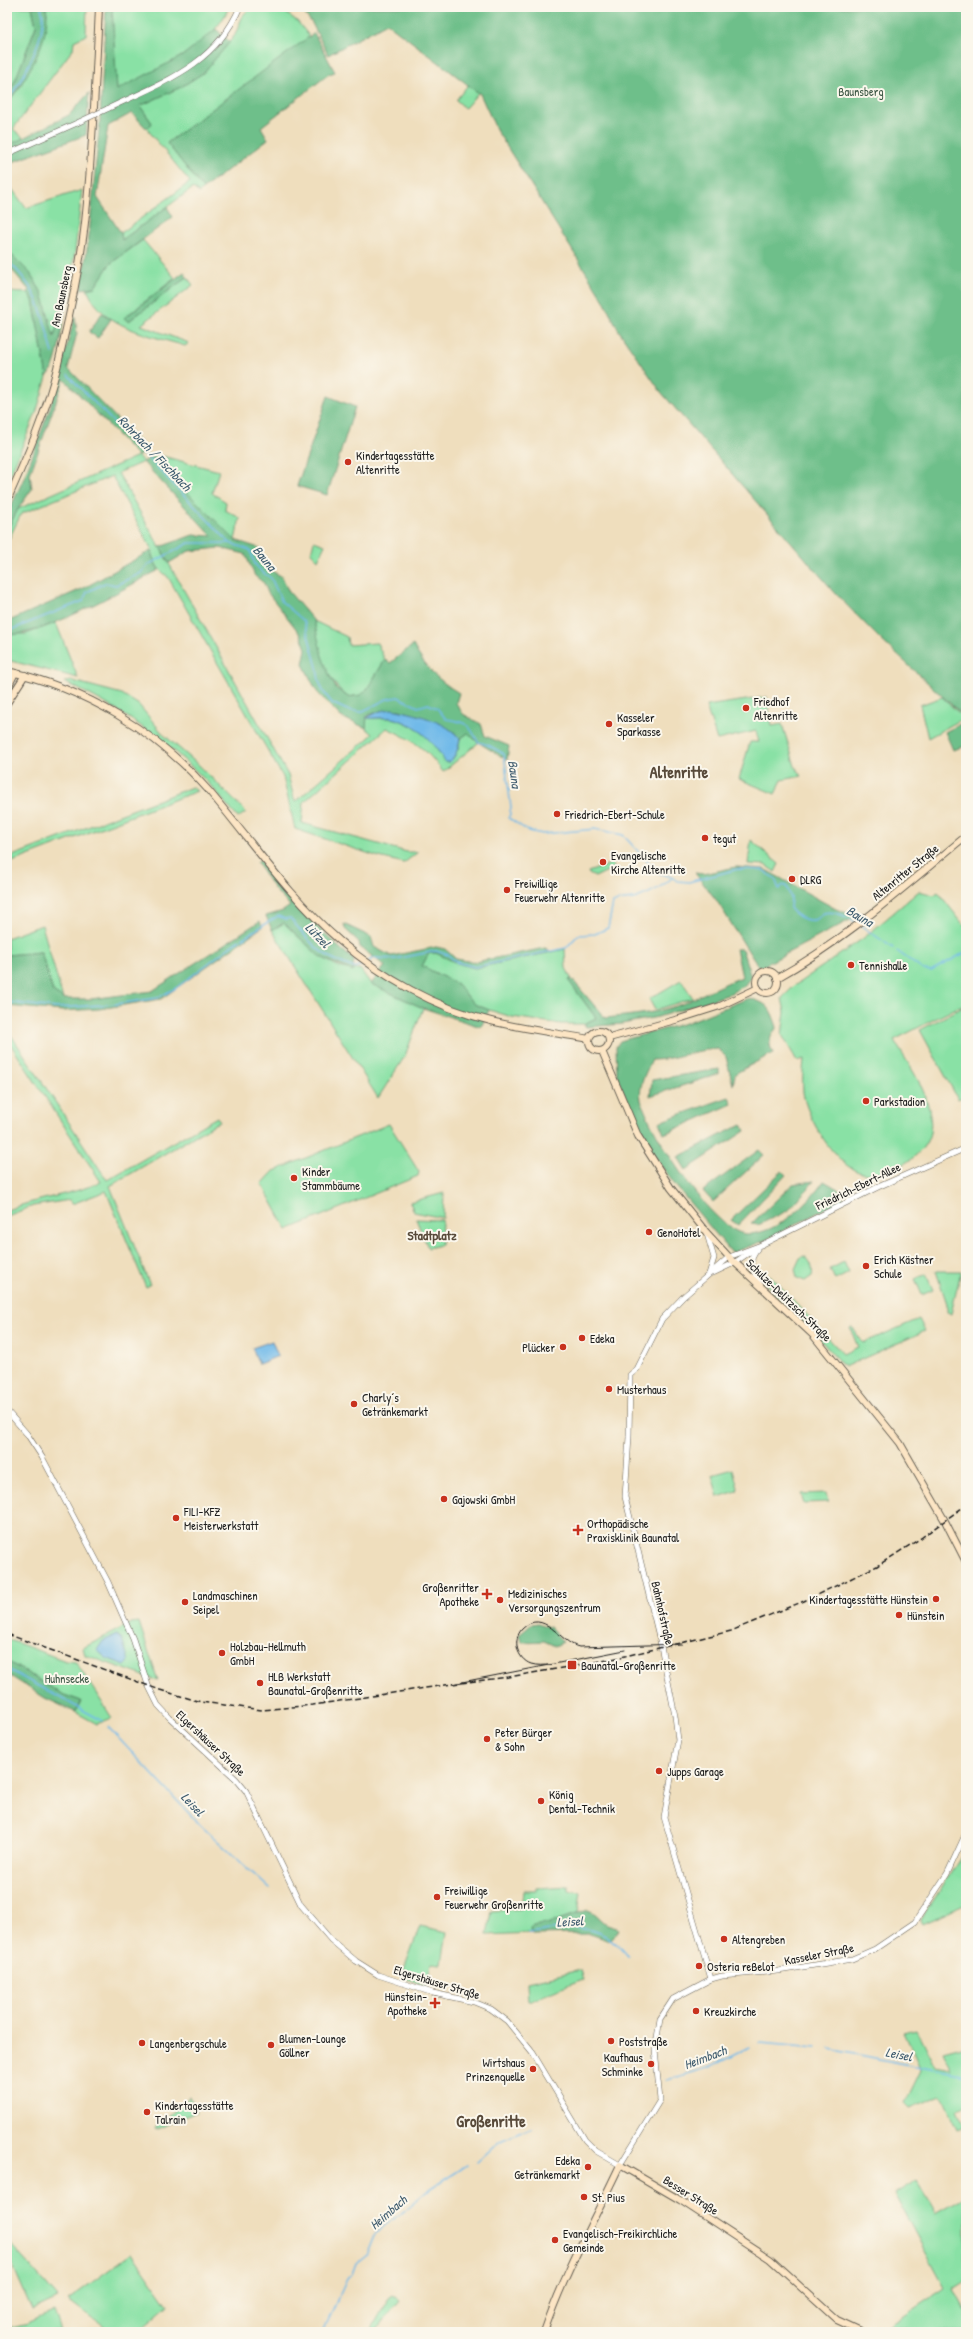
<svg xmlns="http://www.w3.org/2000/svg" width="973" height="2339" font-family="'Patrick Hand',sans-serif">
  <rect width="100%" height="100%" fill="#fbf7ec"/>
  <filter id="ink" filterUnits="userSpaceOnUse"><feTurbulence type="fractalNoise" baseFrequency=".025" numOctaves="2"/><feDisplacementMap in="SourceGraphic" scale="8" xChannelSelector="R" yChannelSelector="G"/><feConvolveMatrix kernelMatrix="1 2 1 2 8 2 1 2 1" color-interpolation-filters="sRGB"/></filter>
  <filter id="wash" filterUnits="userSpaceOnUse"><feTurbulence type="fractalNoise" baseFrequency=".012" numOctaves="4" result="noise"/><feDisplacementMap in="SourceGraphic" scale="16" xChannelSelector="R" yChannelSelector="G"/><feGaussianBlur stdDeviation="0.9" result="paint"/><feColorMatrix in="noise" values="0 0 0 0 0 0 0 0 0 0 0 0 0 0 0 0 0 1.4 0 .05"/><feComposite in="paint" operator="in"/></filter>
  <g filter="url(#wash)">
    <rect width="100%" height="100%" fill="#efdebd"/>
    <g fill="#89e1a5" stroke="#527e60">
      <polygon points="7,7 32,7 36,26 15,81 7,92"/>
      <polygon points="46,7 87,7 86,35 74,41 73,49 13,129 24,138 7,146 7,103 21,86 47,14"/>
      <path d="M116,7H229C213,48 153,71 117,91L111,11Z"/>
      <polygon points="251,7 278,7 297,21 310,37 167,143 203,189 199,193 193,188 122,240 121,233 190,182 147,129 152,123 140,106 181,87 203,73 235,35 243,15"/>
      <polygon points="468,85 478,93 465,108 456,100"/>
      <polygon points="7,182 26,208 82,190 75,252 65,308 61,309 54,338 42,293 30,273 7,250"/>
      <path d="M143,240L175,278L124,318L129,321L187,277L193,285L141,325L189,343L185,346C150,335 102,328 87,289L95,287L110,264Z"/>
      <polygon points="7,292 28,293 33,300 47,377 36,413 7,483"/>
      <path d="M138,456L143,462L118,473L288,775L295,802L373,734L366,728V718C374,719 382,717 391,718C416,723 433,741 445,762L458,750L460,739L468,733L478,743L443,772C425,747 414,741 387,728L304,802L302,823L407,852H418L404,863L379,857L295,829L283,777L168,577C159,570 151,561 152,550L112,476L21,514L7,543V531L18,509Z"/>
      <polygon points="162,456 219,471 212,493 226,502 225,510 240,518 235,540 152,457"/>
      <polygon points="314,541 325,545 318,560 311,553"/>
      <path d="M314,621L347,637L348,645L377,643L385,660L367,689L361,695L348,697C324,679 319,649 314,621Z"/>
      <polygon points="56,623 78,678 7,660 7,634 26,634"/>
      <path d="M73,681L122,694L139,705L164,735L200,766L246,812L238,818C228,807 220,796 210,785C169,742 118,707 64,682Z"/>
      <polygon points="767,697 772,726 782,724 795,766 802,776 782,780 775,794 739,779 750,742 759,742 756,731 717,740 706,706"/>
      <polygon points="942,697 964,718 928,738 920,705"/>
      <polygon points="192,787 197,791 7,864 7,858"/>
      <polygon points="751,840 779,864 775,872 765,865 748,864"/>
      <polygon points="610,861 612,862 614,868 595,877 589,874 588,872 608,865"/>
      <path d="M919,891L934,895L938,892L966,928V1003L894,1040C906,1061 924,1084 929,1109C931,1119 932,1130 928,1139C919,1161 884,1178 862,1173C836,1167 806,1117 803,1092C802,1081 803,1070 804,1059L797,1061L782,1035L785,1012L782,998L794,986L865,937Z"/>
      <path d="M284,923C301,939 335,976 360,969L371,984L423,1008L405,1056L378,1098L272,930Z"/>
      <polygon points="42,925 63,999 53,992 41,952 7,955 7,938"/>
      <polygon points="565,949 566,968 571,978 569,981 596,1018 584,1024 561,1024 512,1017 489,1010 474,1004 457,984 422,966 429,953 436,953 457,963 475,968"/>
      <polygon points="681,980 693,998 655,1010 649,999"/>
      <polygon points="965,1006 966,1095 958,1099 920,1030"/>
      <path d="M7,1029L107,1180L217,1117L220,1121L110,1186L150,1285L146,1287L106,1191L72,1204L70,1200L33,1206L7,1216V1210C38,1198 71,1195 101,1182L7,1039Z"/>
      <polygon points="389,1124 419,1172 418,1176 287,1230 262,1184 274,1171"/>
      <polygon points="444,1193 443,1218 414,1212 410,1202"/>
      <polygon points="416,1219 442,1220 441,1245 428,1248"/>
      <path d="M804,1256C810,1259 814,1269 812,1276L805,1281L797,1278L795,1269L800,1258Z"/>
      <polygon points="844,1262 849,1273 835,1280 830,1269"/>
      <polygon points="936,1271 961,1271 951,1314 947,1312 947,1304"/>
      <polygon points="765,1274 771,1276 843,1354 858,1347 850,1328 852,1327 863,1343 919,1319 925,1331 844,1367 815,1334 762,1280"/>
      <polygon points="926,1274 933,1290 922,1295 915,1279"/>
      <polygon points="733,1469 738,1488 737,1491 718,1497 712,1475"/>
      <polygon points="826,1493 828,1502 804,1503 801,1494"/>
      <polygon points="139,1622 158,1681 85,1655 83,1648 131,1623"/>
      <polygon points="7,1639 66,1661 76,1662 112,1718 97,1724 75,1712 81,1701 64,1695 7,1661"/>
      <polygon points="966,1849 966,1904 923,1924 921,1920"/>
      <polygon points="569,1886 569,1891 581,1892 578,1913 547,1924 533,1926 530,1929 531,1933 487,1935 491,1911 521,1909 523,1891 537,1891 537,1888"/>
      <polygon points="420,1926 447,1932 442,1964 431,1963 427,1986 401,1977"/>
      <polygon points="580,1970 583,1980 528,2001 527,1982"/>
      <polygon points="916,2029 935,2067 952,2070 943,2051 966,2045 966,2105 958,2110 965,2126 957,2129 942,2095 910,2108 905,2103 921,2070 904,2032"/>
      <polygon points="190,2097 196,2112 156,2130 155,2128"/>
      <polygon points="917,2180 936,2213 966,2196 966,2281 954,2289 966,2312 966,2332 929,2332 888,2326 945,2288 894,2194"/>
      <polygon points="7,2240 58,2298 32,2310 7,2252"/>
      <polygon points="132,2253 168,2305 137,2332 111,2332 68,2300"/>
      <polygon points="393,2295 400,2300 375,2332 370,2332 389,2298"/>
      <polygon points="54,2311 61,2332 7,2332 7,2328 28,2323"/>
    </g>
    <g fill="#6ebf8a" stroke="#456e53">
      <path d="M32,7H46C52,38 26,80 7,103V92L15,81L36,26Z"/>
      <polygon points="106,7 112,7 117,90 182,56 216,29 230,42 203,73 181,87 140,106 152,123 147,129 132,113 108,126 97,197 121,233 122,240 167,207 173,217 110,264 95,287 81,289 89,236 100,120"/>
      <polygon points="299,7 966,7 966,718 880,639 837,595 661,392 619,331 603,299 497,131 480,94 387,23 328,55 312,23"/>
      <polygon points="314,33 335,72 329,74 261,127 268,139 203,189 167,143"/>
      <polygon points="89,93 86,135 7,164 7,146 69,115"/>
      <path d="M7,250L30,273L42,293L54,337L61,309L65,308C62,326 59,364 47,377L33,300L28,293L29,290L7,264Z"/>
      <polygon points="184,272 187,277 129,321 124,318"/>
      <polygon points="102,313 111,319 98,338 89,332"/>
      <polygon points="75,316 77,333 68,368 148,451 138,456 64,379 30,474 32,489 18,509 7,530 7,515 24,478 50,408"/>
      <polygon points="328,396 355,407 327,495 297,486"/>
      <path d="M152,457L235,540L259,548L268,569L281,576L289,592L314,621L322,656L330,677L336,688L348,697L361,695L367,689L385,660L390,663L413,645C424,667 439,681 459,693L456,703L463,714L481,724L485,736L509,746L507,760C494,751 479,745 468,733L460,739L454,732L440,724L400,710L380,711L367,716L366,728L341,717L317,692L303,664L306,649L301,635L268,593L264,583L255,576L245,554L220,548L189,551L169,563L160,547L193,535L212,536L143,462Z"/>
      <path d="M152,550V556L159,570C128,586 37,640 7,634V619L9,621L84,588Z"/>
      <polygon points="966,721 966,746 953,750 945,732"/>
      <path d="M261,860C289,897 318,931 354,960L353,971L320,957L284,923L272,930L266,916L283,911L290,906L274,889L257,862Z"/>
      <polygon points="736,867 764,869 836,909 852,915 863,913 759,968 717,901 695,873 703,874"/>
      <polygon points="260,921 262,927 161,999 99,1009 62,1011 7,1006 7,955 41,952 53,992 63,999 91,999 152,991"/>
      <polygon points="344,924 371,937 374,947 391,956 436,947 445,949 456,959 475,962 545,948 552,952 475,968 457,963 436,953 429,953 422,966 457,984 474,1004 489,1010 481,1027 423,1008 371,984 385,966 360,947 359,942 345,929"/>
      <path d="M736,949H742L751,977L744,986L727,995L658,1017L622,1024L586,1027L584,1024L596,1018L569,981L571,978L605,1018C636,1015 671,1012 699,996C713,989 726,983 742,977Z"/>
      <path d="M749,998C769,1004 770,1007 777,1027C770,1037 767,1042 773,1053L738,1072L735,1075L733,1085L726,1057L718,1049C695,1049 674,1060 652,1060C646,1071 638,1087 641,1100C649,1130 714,1234 747,1234C777,1234 808,1204 824,1181L838,1189L844,1199L766,1240L732,1253L675,1185L647,1146L617,1077L616,1047L620,1041L686,1023Z"/>
      <polygon points="719,1069 719,1074 650,1096 652,1080"/>
      <polygon points="729,1097 732,1104 664,1134 659,1122"/>
      <polygon points="742,1124 745,1131 686,1170 678,1157"/>
      <polygon points="759,1150 764,1155 713,1202 703,1191"/>
      <polygon points="782,1171 786,1175 738,1225 731,1220"/>
      <polygon points="814,1181 789,1210 758,1225 751,1224 793,1184"/>
      <polygon points="538,1623 551,1628 563,1642 555,1646 544,1641 522,1642 519,1635 532,1624"/>
      <polygon points="7,1661 64,1695 81,1701 75,1712 45,1698 7,1674"/>
      <path d="M588,1910C597,1913 599,1919 607,1924C612,1926 615,1925 619,1930L612,1938L607,1940L589,1934L532,1935L530,1929L533,1926L547,1924Z"/>
    </g>
    <g fill="#71bae9" stroke="#466b82">
      <path d="M392,709C413,713 447,721 460,739C458,748 457,755 450,762H445C433,741 416,723 391,718C382,717 374,719 366,718L380,711Z"/>
      <polygon points="272,1341 278,1356 259,1364 252,1348"/>
      <polygon points="117,1635 122,1639 129,1661 125,1665 106,1658 97,1650 103,1641"/>
    </g>
    <g fill="none" stroke-linecap="round" stroke-linejoin="round">
      <g stroke="#71bae9" stroke-width="1.5">
        <path d="M7,100C22,82 40,46 43,23C44,18 42,12 41,7"/>
        <path d="M7,260C40,291 41,311 53,353"/>
        <polyline points="68,375 230,543"/>
        <path d="M7,628L13,629L83,601L87,592L105,583L116,585L141,573L148,565L189,543H230L250,550L255,564L262,572L271,578L282,602L304,621L317,667L319,681L323,691L332,703L347,710L361,712L387,699L398,697L418,707L428,704L437,708L446,719C466,722 469,723 478,742L488,745L504,754L511,807L509,818L528,831L543,834L595,829L623,835L658,873L672,877L677,881L689,882L738,869L763,870L775,879L779,889L783,885L787,887L791,898L790,908C796,916 807,923 817,919C820,917 821,914 824,913C835,910 848,917 857,923"/>
        <polyline points="860,925 893,948"/>
        <polyline points="897,951 923,970 931,971 966,952"/>
        <path d="M369,961L374,958L395,959L436,951L448,955L456,962L475,967L566,948L578,935L595,934L608,928L613,903C620,898 629,901 637,898C648,894 663,886 672,878"/>
        <path d="M7,1002L56,1008L116,1004L157,998L176,988L235,943L278,916L285,919L290,918C314,947 318,954 354,968L365,963"/>
        <polyline points="7,1669 103,1721"/>
        <polyline points="108,1727 199,1824 270,1889"/>
        <path d="M528,1933C568,1928 599,1919 628,1956"/>
        <polyline points="760,2043 816,2048"/>
        <polyline points="829,2049 966,2076"/>
        <polyline points="666,2080 711,2067 749,2048"/>
        <polyline points="477,2162 500,2141 531,2128"/>
        <polyline points="323,2332 347,2279 352,2274 356,2263 366,2255 374,2235 383,2227 411,2205 427,2191 466,2166"/>
      </g>
    </g>
  </g>
  <g filter="url(#ink)">
    <g fill="none" stroke-linecap="round" stroke-linejoin="round">
      <defs>
        <g id="tertiary">
          <path d="M107,109C161,83 215,66 240,7"/>
          <polyline points="7,154 77,123"/>
          <polyline points="707,1234 714,1258 709,1274"/>
          <path d="M757,1249C747,1260 754,1273 760,1284"/>
          <polyline points="713,1273 734,1263 753,1250"/>
          <polyline points="7,1411 27,1434 42,1457 108,1582 133,1639 148,1685 158,1705 170,1718 236,1779 246,1791 301,1905 331,1940 356,1961 378,1975 433,1993 474,2002 491,2009 507,2021 533,2053 585,2140 596,2151 620,2165 660,2100 655,2050 660,2019 673,1999 711,1979 722,1976 778,1971 852,1959 875,1949 915,1922 947,1874 966,1833"/>
          <polyline points="711,1979 664,1817 678,1740 675,1716 660,1641 625,1497 629,1437 630,1375 637,1369 662,1319 683,1297 729,1257 761,1245 878,1187 966,1148"/>
        </g>
        <g id="secondary">
          <path d="M7,501C26,458 46,414 57,368C69,317 81,265 86,213C93,144 96,76 99,7"/>
          <path d="M7,671C84,688 157,731 209,791C252,842 290,898 340,941C383,978 436,1008 491,1021C523,1029 556,1033 589,1039"/>
          <polyline points="7,689 15,673"/>
          <polyline points="7,703 25,675"/>
          <circle cx="767" cy="982" r="11"/>
          <path d="M777,978C846,940 906,885 966,836"/>
          <circle cx="599" cy="1041" r="10"/>
          <polyline points="609,1038 679,1019 720,1006 758,988"/>
          <polyline points="602,1051 638,1136 671,1188 706,1232 729,1257 813,1335 900,1443 945,1521 966,1562"/>
          <path d="M544,2332C564,2274 594,2220 620,2165L680,2200L770,2259L837,2320L863,2332"/>
        </g>
      </defs>
      <use href="#tertiary" stroke="#666054" stroke-width="6"/>
      <use href="#secondary" stroke="#666054" stroke-width="8"/>
      <use href="#tertiary" stroke="#fff" stroke-width="5"/>
      <use href="#secondary" stroke="#fce5c4" stroke-width="6"/>
      <g stroke="#1c1c1c" stroke-width="1">
        <path d="M550,1665C544,1665 537,1666 531,1664C517,1659 512,1640 522,1629C544,1607 560,1643 579,1647L682,1644"/>
        <polyline points="452,1684 625,1650"/>
      </g>
      <polyline stroke="#1c1c1c" stroke-width="1.5" stroke-dasharray="6 3" stroke-linecap="butt" points="7,1634 160,1690 201,1702 262,1710 313,1705 452,1684 509,1677 608,1660 731,1631 804,1601 877,1566 921,1538 966,1505"/>
      <defs>
        <polyline id="tertiary-bridge" points="77,123 107,109"/>
      </defs>
      <use href="#tertiary-bridge" stroke="#666054" stroke-width="6" stroke-linecap="butt"/>
      <use href="#tertiary-bridge" stroke="#fff" stroke-width="5"/>
    </g>
  </g>
  <g fill="#c8321e" stroke="#fbf7ec" stroke-width="1.5">
    <circle cx="348" cy="462" r="4"/>
    <circle cx="746" cy="708" r="4"/>
    <circle cx="609" cy="724" r="4"/>
    <circle cx="557" cy="814" r="4"/>
    <circle cx="705" cy="838" r="4"/>
    <circle cx="603" cy="862" r="4"/>
    <circle cx="792" cy="879" r="4"/>
    <circle cx="507" cy="890" r="4"/>
    <circle cx="851" cy="965" r="4"/>
    <circle cx="866" cy="1101" r="4"/>
    <circle cx="294" cy="1178" r="4"/>
    <circle cx="649" cy="1232" r="4"/>
    <circle cx="866" cy="1266" r="4"/>
    <circle cx="582" cy="1338" r="4"/>
    <circle cx="563" cy="1347" r="4"/>
    <circle cx="609" cy="1389" r="4"/>
    <circle cx="354" cy="1404" r="4"/>
    <circle cx="444" cy="1499" r="4"/>
    <circle cx="176" cy="1518" r="4"/>
    <path d="M576 1524h4v4h4v4h-4v4h-4v-4h-4v-4h4z"/>
    <path d="M485 1588h4v4h4v4h-4v4h-4v-4h-4v-4h4z"/>
    <circle cx="936" cy="1599" r="4"/>
    <circle cx="500" cy="1600" r="4"/>
    <circle cx="185" cy="1602" r="4"/>
    <circle cx="899" cy="1615" r="4"/>
    <circle cx="222" cy="1653" r="4"/>
    <rect x="567" y="1660" width="10" height="10" rx="2"/>
    <circle cx="260" cy="1683" r="4"/>
    <circle cx="487" cy="1739" r="4"/>
    <circle cx="659" cy="1771" r="4"/>
    <circle cx="541" cy="1801" r="4"/>
    <circle cx="437" cy="1897" r="4"/>
    <circle cx="724" cy="1939" r="4"/>
    <circle cx="699" cy="1966" r="4"/>
    <path d="M433 1997h4v4h4v4h-4v4h-4v-4h-4v-4h4z"/>
    <circle cx="696" cy="2011" r="4"/>
    <circle cx="611" cy="2041" r="4"/>
    <circle cx="142" cy="2043" r="4"/>
    <circle cx="271" cy="2045" r="4"/>
    <circle cx="651" cy="2064" r="4"/>
    <circle cx="533" cy="2069" r="4"/>
    <circle cx="147" cy="2112" r="4"/>
    <circle cx="588" cy="2167" r="4"/>
    <circle cx="584" cy="2197" r="4"/>
    <circle cx="555" cy="2240" r="4"/>
  </g>
  <g text-anchor="middle" dominant-baseline="central" stroke-width="4" stroke-linejoin="round" paint-order="stroke">
    <g font-size="12" fill="#3d5745" stroke="#fbf7ec">
      <text x="861" y="91">Baunsberg</text>
      <text x="67" y="1678">Huhnsecke</text>
    </g>
    <g font-size="12" fill="#1c1c1c" stroke="#fbf7ec">
      <text transform="translate(61 296) rotate(-78)">Am Baunsberg</text>
      <text transform="translate(905 872) rotate(-39)">Altenritter Straße</text>
      <text transform="translate(858 1186) rotate(-26)">Friedrich-Ebert-Allee</text>
      <text transform="translate(789 1300) rotate(44)">Schulze-Delitzsch-Straße</text>
      <text transform="translate(663 1613) rotate(77)">Bahnhofstraße</text>
      <text transform="translate(211 1743) rotate(43)">Elgershäuser Straße</text>
      <text transform="translate(819 1954) rotate(-11)">Kasseler Straße</text>
      <text transform="translate(437 1982) rotate(17)">Elgershäuser Straße</text>
      <text transform="translate(691 2195) rotate(32)">Besser Straße</text>
    </g>
    <g font-size="12" fill="#1c1c1c" stroke="#fbf7ec" text-anchor="start">
      <text x="356" y="455">Kindertagesstätte<tspan x="356" dy="14">Altenritte</tspan></text>
      <text x="754" y="701">Friedhof<tspan x="754" dy="14">Altenritte</tspan></text>
      <text x="617" y="717">Kasseler<tspan x="617" dy="14">Sparkasse</tspan></text>
      <text x="565" y="814">Friedrich-Ebert-Schule</text>
      <text x="713" y="838">tegut</text>
      <text x="611" y="855">Evangelische<tspan x="611" dy="14">Kirche Altenritte</tspan></text>
      <text x="800" y="879">DLRG</text>
      <text x="515" y="883">Freiwillige<tspan x="515" dy="14">Feuerwehr Altenritte</tspan></text>
      <text x="859" y="965">Tennishalle</text>
      <text x="874" y="1101">Parkstadion</text>
      <text x="302" y="1171">Kinder<tspan x="302" dy="14">Stammbäume</tspan></text>
      <text x="657" y="1232">GenoHotel</text>
      <text x="874" y="1259">Erich Kästner<tspan x="874" dy="14">Schule</tspan></text>
      <text x="590" y="1338">Edeka</text>
      <text x="555" y="1347" text-anchor="end">Plücker</text>
      <text x="617" y="1389">Musterhaus</text>
      <text x="362" y="1397">Charly´s<tspan x="362" dy="14">Getränkemarkt</tspan></text>
      <text x="452" y="1499">Gajowski GmbH</text>
      <text x="184" y="1511">FILI-KFZ<tspan x="184" dy="14">Meisterwerkstatt</tspan></text>
      <text x="587" y="1523">Orthopädische<tspan x="587" dy="14">Praxisklinik Baunatal</tspan></text>
      <text x="479" y="1587" text-anchor="end">Großenritter<tspan x="479" dy="14">Apotheke</tspan></text>
      <text x="508" y="1593">Medizinisches<tspan x="508" dy="14">Versorgungszentrum</tspan></text>
      <text x="193" y="1595">Landmaschinen<tspan x="193" dy="14">Seipel</tspan></text>
      <text x="928" y="1599" text-anchor="end">Kindertagesstätte Hünstein</text>
      <text x="907" y="1615">Hünstein</text>
      <text x="230" y="1646">Holzbau-Hellmuth<tspan x="230" dy="14">GmbH</tspan></text>
      <text x="581" y="1665">Baunatal-Großenritte</text>
      <text x="268" y="1676">HLB Werkstatt<tspan x="268" dy="14">Baunatal-Großenritte</tspan></text>
      <text x="495" y="1732">Peter Bürger<tspan x="495" dy="14">&amp; Sohn</tspan></text>
      <text x="667" y="1771">Jupps Garage</text>
      <text x="549" y="1794">König<tspan x="549" dy="14">Dental-Technik</tspan></text>
      <text x="445" y="1890">Freiwillige<tspan x="445" dy="14">Feuerwehr Großenritte</tspan></text>
      <text x="732" y="1939">Altengreben</text>
      <text x="707" y="1966">Osteria reBelot</text>
      <text x="427" y="1996" text-anchor="end">Hünstein-<tspan x="427" dy="14">Apotheke</tspan></text>
      <text x="704" y="2011">Kreuzkirche</text>
      <text x="279" y="2038">Blumen-Lounge<tspan x="279" dy="14">Göllner</tspan></text>
      <text x="619" y="2041">Poststraße</text>
      <text x="150" y="2043">Langenbergschule</text>
      <text x="643" y="2057" text-anchor="end">Kaufhaus<tspan x="643" dy="14">Schminke</tspan></text>
      <text x="525" y="2062" text-anchor="end">Wirtshaus<tspan x="525" dy="14">Prinzenquelle</tspan></text>
      <text x="155" y="2105">Kindertagesstätte<tspan x="155" dy="14">Talrain</tspan></text>
      <text x="580" y="2160" text-anchor="end">Edeka<tspan x="580" dy="14">Getränkemarkt</tspan></text>
      <text x="592" y="2197">St. Pius</text>
      <text x="563" y="2233">Evangelisch-Freikirchliche<tspan x="563" dy="14">Gemeinde</tspan></text>
    </g>
    <g font-size="13" font-style="italic" fill="#3e5b6e" stroke="#fbf7ec">
      <text transform="translate(155 453) rotate(46)">Rohrbach / Fischbach</text>
      <text transform="translate(265 558) rotate(50)">Bauna</text>
      <text transform="translate(515 774) rotate(82)">Bauna</text>
      <text transform="translate(860 916) rotate(30)">Bauna</text>
      <text transform="translate(318 935) rotate(46)">Lützel</text>
      <text transform="translate(193 1804) rotate(47)">Leisel</text>
      <text transform="translate(570 1921) rotate(-3)">Leisel</text>
      <text transform="translate(899 2054) rotate(11)">Leisel</text>
      <text transform="translate(705 2057) rotate(-21)">Heimbach</text>
      <text transform="translate(388 2212) rotate(-41)">Heimbach</text>
    </g>
    <g font-size="13" font-weight="bold" fill="#584a3a" stroke="#fbf7ec">
      <text x="432" y="1235">Stadtplatz</text>
    </g>
    <g font-size="16" font-weight="bold" fill="#584a3a" stroke="#fbf7ec">
      <text x="679" y="772">Altenritte</text>
      <text x="491" y="2121">Großenritte</text>
    </g>
  </g>
  <rect width="973" height="2339" fill="none" stroke="#fbf7ec" stroke-width="24"/>
</svg>
